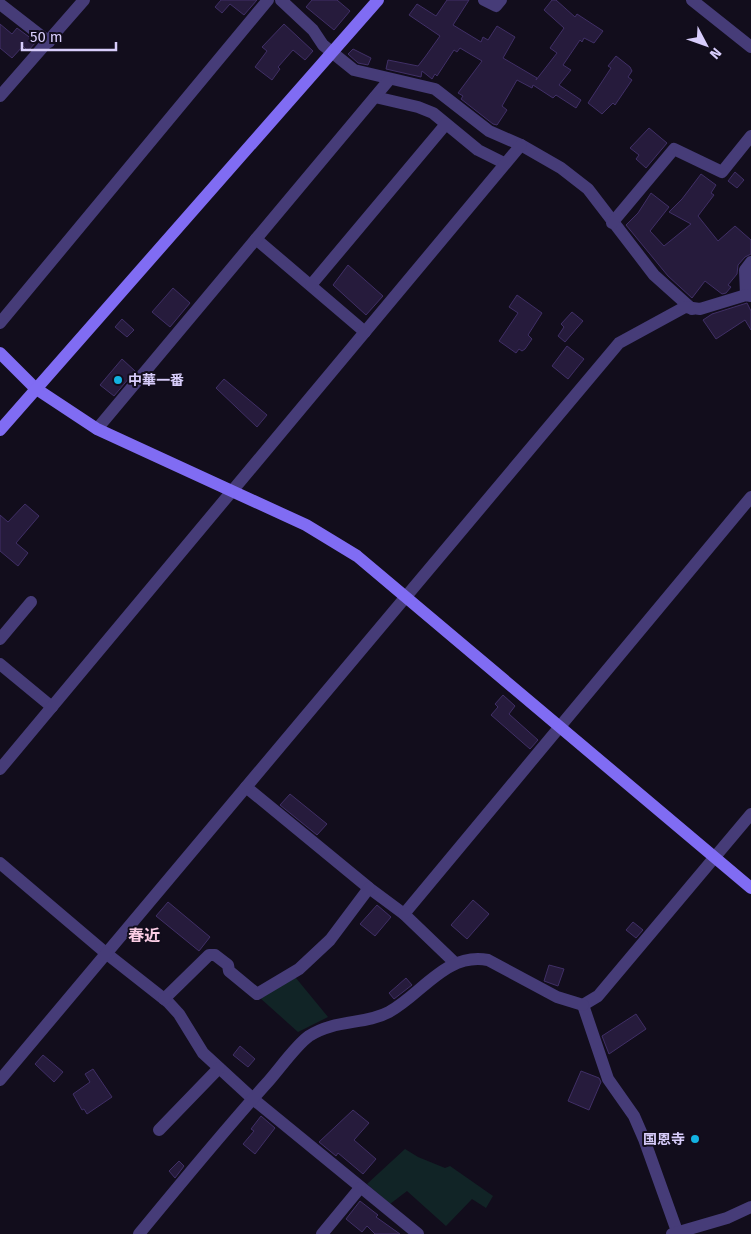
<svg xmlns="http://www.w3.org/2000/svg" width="751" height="1234" font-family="'Fira Sans','Noto Sans JP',sans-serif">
  <rect width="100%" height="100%" fill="#120d1c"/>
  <g fill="#112426">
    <polygon points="291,972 328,1017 298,1032 259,997"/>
    <polygon points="405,1149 418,1157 445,1168 450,1166 493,1196 486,1208 472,1199 446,1226 407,1191 390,1204 367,1184"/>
  </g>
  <g fill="#261b3c" stroke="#402f66">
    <polygon points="221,0 257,0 244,15 230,4 222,13 215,7"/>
    <polygon points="312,0 337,0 350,11 334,30 306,7"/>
    <polygon points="447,0 469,0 453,25 481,42 483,37 488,40 497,26 515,37 503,58 537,78 536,80 557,53 550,48 564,28 544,10 552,0 556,0 575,17 577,14 603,31 594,43 584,38 582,42 580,40 563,65 571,70 559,85 581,100 576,108 556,95 553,98 533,85 532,88 517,80 502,106 507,110 497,125 493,124 461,99 463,96 458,93 482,61 460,48 457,52 454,50 437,76 435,74 432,79 422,71 421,77 386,69 388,60 418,66 425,57 440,36 409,15 417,4 436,16"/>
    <polygon points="0,24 12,34 17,28 36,42 28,51 23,46 12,58 0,48"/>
    <polygon points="284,24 313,51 305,60 293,50 278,67 280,69 272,80 255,67 267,51 262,47"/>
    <polygon points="353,49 371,58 368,65 358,63 348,54"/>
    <polygon points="616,56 630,67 632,71 628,77 632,80 615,105 613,103 602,114 588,103 611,68 608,66"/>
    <polygon points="649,128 667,143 646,168 636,159 639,155 630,148"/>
    <polygon points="735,172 744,180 737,188 728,181"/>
    <polygon points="701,174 716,185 711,193 714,195 698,216 718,241 735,226 751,240 751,254 745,257 738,265 737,274 728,285 731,287 726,293 722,294 705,281 692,298 668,276 626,225 638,213 651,193 669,207 650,231 664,246 691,224 669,212 682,199"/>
    <polygon points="348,265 383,296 366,315 333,285"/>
    <polygon points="173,288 190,303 170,327 152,312"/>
    <polygon points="517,295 542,313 528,335 532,339 525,349 522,351 519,349 516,353 499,341 518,313 509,307"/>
    <polygon points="747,303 751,311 751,330 745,320 716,339 703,320 712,314"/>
    <polygon points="572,312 583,321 565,342 558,336 564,327 561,324"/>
    <polygon points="122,319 134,330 127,337 115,327"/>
    <polygon points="567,346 584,359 568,379 552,366"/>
    <polygon points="122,359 135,371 114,396 100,385"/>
    <polygon points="224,379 267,415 257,427 216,388"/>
    <polygon points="25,504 39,516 16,543 28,553 18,566 0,551 0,515 8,522"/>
    <polygon points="503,695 515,706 509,714 538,740 530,749 491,715 498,707 495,704"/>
    <polygon points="290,794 327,824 317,835 280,805"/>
    <polygon points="473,900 489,914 467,939 451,925"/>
    <polygon points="168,902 210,937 199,951 156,916"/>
    <polygon points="377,905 391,917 375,936 360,924"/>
    <polygon points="633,922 643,930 636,938 626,930"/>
    <polygon points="549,965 564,969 558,986 544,981"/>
    <polygon points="406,978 412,985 394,999 389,993"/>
    <polygon points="636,1014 646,1029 609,1054 602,1036"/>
    <polygon points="240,1046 255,1059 248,1067 233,1055"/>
    <polygon points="43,1055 63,1072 54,1082 35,1064"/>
    <polygon points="93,1069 112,1097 87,1114 84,1109 82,1110 73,1094 90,1082 85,1074"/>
    <polygon points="581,1071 599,1078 601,1082 589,1110 568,1101"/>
    <polygon points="353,1110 369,1123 354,1140 376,1159 363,1174 338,1153 336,1156 319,1142"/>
    <polygon points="261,1116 275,1128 255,1154 243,1144 254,1131 251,1129"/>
    <polygon points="179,1161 184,1166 175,1178 169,1171"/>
    <polygon points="360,1201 378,1215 376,1217 400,1234 375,1234 367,1226 362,1232 346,1219"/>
  </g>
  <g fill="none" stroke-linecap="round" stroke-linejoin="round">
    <g stroke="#463c78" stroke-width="12">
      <polyline points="281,0 313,30 323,45 354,70 435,89 489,131 521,145 561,168 588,189 654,275 692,309"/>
      <polyline points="484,0 496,6 501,0"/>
      <polyline points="692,0 751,47"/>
      <polyline points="0,4 49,42"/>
      <polyline points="0,96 84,0"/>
      <polyline points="375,97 418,107 433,113 478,150 504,163"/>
      <polyline points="612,223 674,149 722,172 751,136"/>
      <polyline points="256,239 365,332"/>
      <polyline points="311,285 446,124"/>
      <polyline points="746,295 745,270 751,262"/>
      <polyline points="0,323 268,0"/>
      <polyline points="97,429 389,80"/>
      <polyline points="0,639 31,602"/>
      <polyline points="0,664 52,707"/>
      <polyline points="0,769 521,145"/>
      <polyline points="246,787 369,888 404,914 454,962"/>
      <polyline points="0,863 107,954 168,1002 179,1014 203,1053 253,1099 418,1234"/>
      <polyline points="404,914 751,497"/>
      <polyline points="164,999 209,955 215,955 228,965 229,971 257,994 299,969 330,940 369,888"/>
      <polyline points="583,1005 598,996 751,814"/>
      <polyline points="583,1005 608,1079 634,1116 644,1139 678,1234"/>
      <polyline points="0,1080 619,343 685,307 700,309 746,295 751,296"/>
      <polyline points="159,1130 219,1068"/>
      <path d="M139,1234C181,1183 222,1133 266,1084C278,1071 296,1045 309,1036C335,1019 365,1025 389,1012C422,994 446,952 488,960L557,997L583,1005"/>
      <polyline points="322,1234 360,1188"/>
      <polyline points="672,1234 727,1218 751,1207"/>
    </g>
    <g stroke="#806cf3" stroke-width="12">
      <polyline points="0,353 35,388 97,429 306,525 357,556 751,888"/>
      <polyline points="0,430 378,0"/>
    </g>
  </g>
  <g fill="#13b2e1" stroke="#120d1c" stroke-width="2">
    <circle cx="118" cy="380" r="5"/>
    <circle cx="695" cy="1139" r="5"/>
  </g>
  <g text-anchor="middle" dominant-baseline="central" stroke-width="4" stroke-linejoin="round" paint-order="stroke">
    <g font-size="14" font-weight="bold" fill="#d8cdfb" stroke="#120d1c" text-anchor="start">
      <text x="128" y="380">中華一番</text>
      <text x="685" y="1139" text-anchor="end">国恩寺</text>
    </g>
    <g font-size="16" font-weight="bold" fill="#fbcee5" stroke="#120d1c">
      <text x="144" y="935">春近</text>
    </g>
  </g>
  <g transform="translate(706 45) rotate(131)" stroke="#120d1c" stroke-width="4" paint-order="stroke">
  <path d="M0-4L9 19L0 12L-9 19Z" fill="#d8cdfb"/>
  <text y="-8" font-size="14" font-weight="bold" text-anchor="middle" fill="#d8cdfb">N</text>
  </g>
  <path d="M22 42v8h94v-8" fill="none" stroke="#d8cdfb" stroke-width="2.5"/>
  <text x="30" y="42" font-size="15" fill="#d8cdfb" stroke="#120d1c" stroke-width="4" paint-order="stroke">50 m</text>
</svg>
